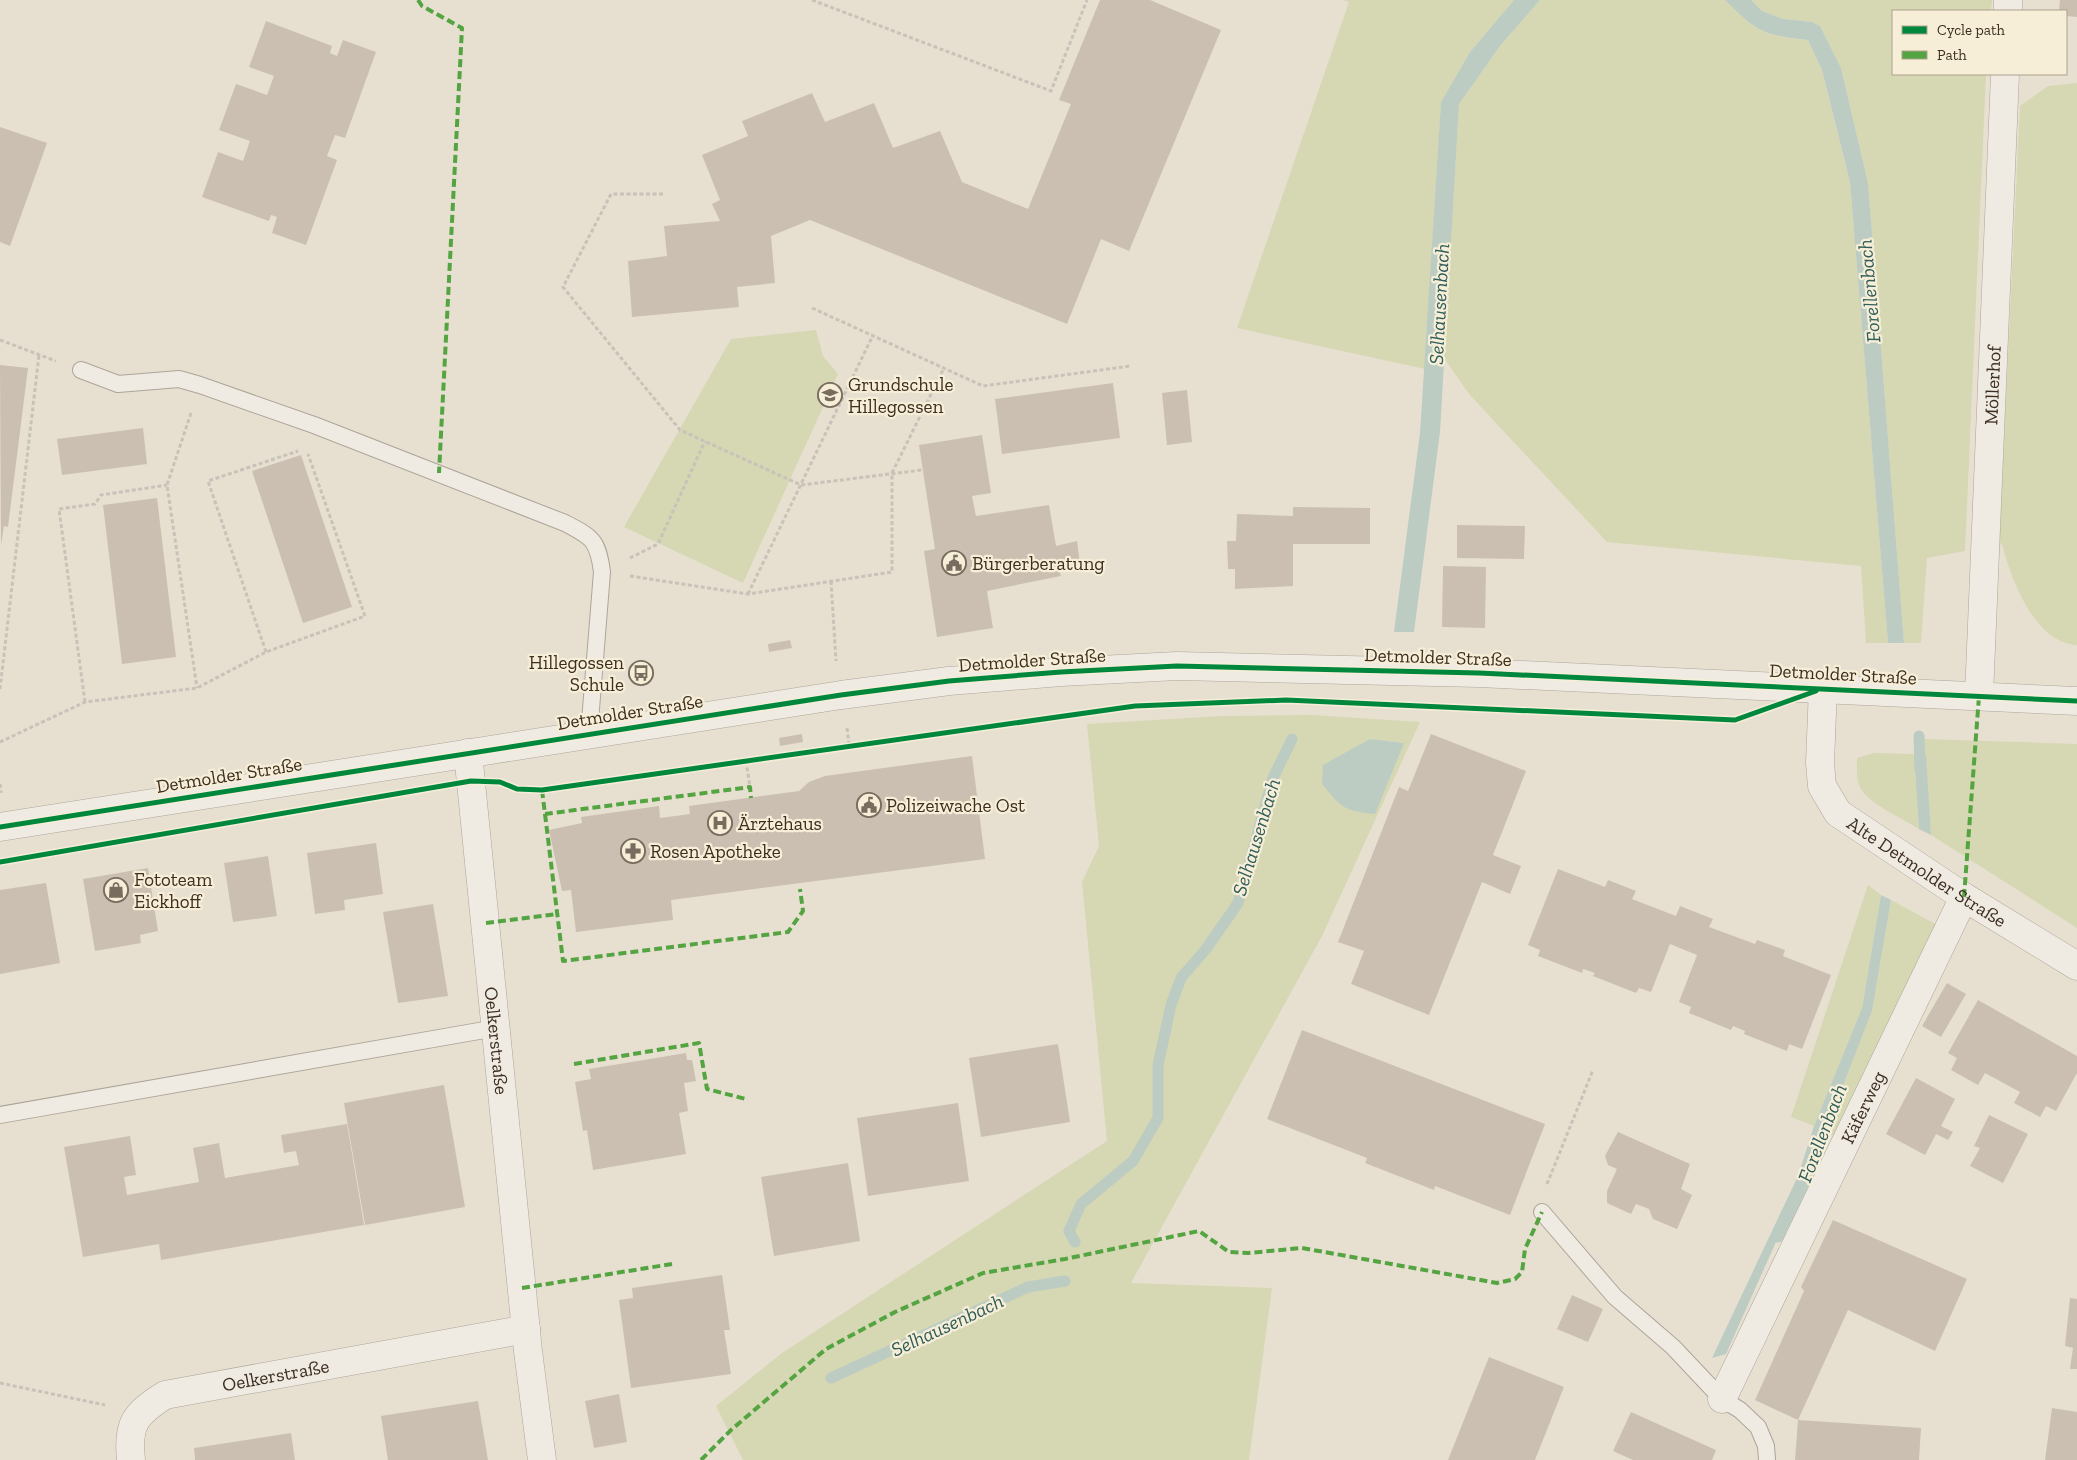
<svg xmlns="http://www.w3.org/2000/svg" width="2077" height="1460" font-family="'Zilla Slab',serif">
  <rect width="100%" height="100%" fill="#e7e0d1"/>
  <g fill="#d6d7b3" fill-rule="evenodd">
    <polygon points="1343,0 1514,0 1470,52 1441,102 1425,369 1237,328 1349,2"/>
    <path d="M1540,0H1725C1756,31 1762,36 1808,40L1822,70L1850,182L1888,643H1866L1861,566L1607,542L1469,394L1444,358L1459,104L1500,46Z"/>
    <polygon points="1751,0 1992,0 1991,11 1893,11 1893,74 1986,74 1965,551 1927,558 1921,643 1904,643 1868,183 1841,68 1820,26 1812,22 1783,19 1762,11"/>
    <path d="M2077,83V645C2034,643 2011,579 2002,544L1999,545L2020,106L2048,86Z"/>
    <polygon points="816,330 823,356 838,374 743,583 624,527 731,339"/>
    <path d="M1312,715L1420,722L1322,936L1131,1283L1272,1288L1249,1460H743L716,1406L782,1353L1107,1141L1082,882L1099,846L1087,724L1222,716ZM1370,739L1404,743L1334,799Z"/>
    <polygon points="1924,739 2077,744 2077,928 1931,835"/>
    <path d="M1874,753L1914,754L1919,829C1905,820 1868,803 1861,789C1856,780 1857,768 1857,758Z"/>
    <polygon points="1868,885 1881,895 1862,1008 1814,1126 1791,1117"/>
    <polygon points="1891,900 1939,926 1838,1137 1825,1132 1872,1011"/>
  </g>
  <g fill="#bcccc2">
    <polygon points="1514,0 1540,0 1500,46 1459,104 1440,432 1414,632 1394,632 1420,433 1441,102 1470,52"/>
    <path d="M1725,0H1751L1762,11L1783,19L1812,22L1820,26L1841,68L1868,183L1904,643H1888L1850,182L1822,70L1808,40C1762,35 1757,32 1725,0Z"/>
    <path d="M1370,739L1404,743L1375,814C1344,811 1342,808 1322,784L1323,765Z"/>
    <polygon points="1914,754 1926,755 1931,835 1919,829"/>
    <polygon points="1881,895 1891,900 1872,1011 1825,1132 1726,1354 1712,1358 1798,1176 1814,1126 1862,1008"/>
  </g>
  <g fill="none" stroke-linecap="round" stroke-linejoin="round">
    <g stroke="#bcccc2" stroke-width="11">
      <polyline points="1919,736 1920,770"/>
      <polyline points="1778,1237 1802,1187 1810,1162"/>
      <polyline points="1075,1242 1069,1231 1081,1204 1133,1161 1158,1118 1158,1065 1171,1005 1181,978 1206,949 1238,903 1273,778 1292,739"/>
      <polyline points="831,1378 1028,1287 1065,1281"/>
    </g>
  </g>
  <g fill="#cbbfb2">
    <polygon points="1100,0 1150,0 1221,30 1129,251 1101,239 1067,324 810,220 771,236 775,283 737,287 739,307 632,317 628,261 667,256 664,226 720,221 712,204 720,200 702,155 748,136 742,121 812,93 825,122 874,103 893,148 940,131 962,182 1028,209 1071,104 1059,100"/>
    <polygon points="2060,0 2077,0 2077,17 2066,16 2066,11 2059,11"/>
    <polygon points="266,21 332,46 330,53 337,56 343,40 376,52 345,138 335,135 327,156 337,160 306,245 272,233 277,217 271,215 269,221 202,197 218,152 243,161 250,141 219,130 236,84 267,95 274,76 249,67"/>
    <polygon points="0,127 47,143 10,246 0,242"/>
    <polygon points="0,365 28,368 8,527 4,526 1,545"/>
    <polygon points="1113,383 1120,438 1002,454 995,399"/>
    <polygon points="1187,390 1192,442 1167,445 1162,393"/>
    <polygon points="143,428 147,464 62,475 57,439"/>
    <polygon points="982,435 991,493 972,496 976,516 1049,505 1056,546 1077,541 1080,564 1058,567 1061,576 987,591 993,628 937,637 924,551 935,549 919,445"/>
    <polygon points="301,455 352,607 303,623 252,471"/>
    <polygon points="157,498 176,657 122,664 103,505"/>
    <polygon points="1293,507 1370,508 1370,544 1293,544 1293,586 1235,589 1235,569 1228,569 1227,541 1236,541 1237,514 1293,516"/>
    <polygon points="1457,525 1525,526 1524,559 1457,558"/>
    <polygon points="1443,566 1486,567 1485,628 1442,627"/>
    <polygon points="790,640 792,648 769,652 768,644"/>
    <polygon points="802,734 803,742 780,746 779,738"/>
    <polygon points="1431,734 1526,771 1493,855 1521,866 1510,894 1482,882 1429,1015 1351,984 1364,951 1338,942 1399,787 1408,791"/>
    <polygon points="972,756 985,859 671,900 673,920 576,932 571,890 562,891 549,830 582,823 581,817 659,806 660,818 690,814 689,806 799,791 809,782 825,776"/>
    <polygon points="376,843 383,894 344,900 345,910 315,914 307,853"/>
    <polygon points="268,856 277,916 233,922 224,863"/>
    <polygon points="148,868 158,931 140,935 141,943 95,951 83,879"/>
    <polygon points="1558,869 1605,887 1608,880 1636,891 1632,899 1676,916 1680,906 1713,919 1709,927 1755,944 1757,940 1785,950 1783,956 1831,975 1802,1049 1789,1044 1787,1051 1744,1034 1745,1031 1733,1026 1731,1030 1689,1013 1691,1007 1679,1002 1697,955 1670,944 1651,992 1639,988 1636,993 1593,976 1595,973 1583,969 1582,973 1538,956 1540,950 1528,945"/>
    <polygon points="46,883 60,963 0,974 0,890"/>
    <polygon points="433,904 448,996 398,1003 383,912"/>
    <polygon points="1947,983 1966,994 1941,1037 1922,1026"/>
    <polygon points="1978,1000 2077,1056 2077,1073 2056,1111 2046,1106 2040,1117 2014,1103 2020,1092 1985,1073 1978,1085 1951,1070 1957,1058 1948,1053"/>
    <polygon points="1302,1030 1545,1124 1510,1215 1435,1186 1434,1190 1365,1163 1367,1158 1267,1119"/>
    <polygon points="1058,1044 1070,1122 981,1137 969,1058"/>
    <polygon points="686,1053 687,1060 692,1060 696,1081 684,1083 688,1111 679,1113 686,1154 593,1170 587,1130 583,1131 575,1082 591,1079 589,1069"/>
    <polygon points="1916,1078 1955,1099 1941,1126 1953,1132 1948,1140 1936,1134 1925,1155 1886,1134"/>
    <polygon points="444,1085 465,1207 365,1225 344,1103"/>
    <polygon points="958,1103 969,1181 868,1196 857,1118"/>
    <polygon points="1989,1115 2028,1134 2003,1183 1970,1166 1980,1148 1974,1146"/>
    <polygon points="347,1124 364,1225 161,1260 159,1244 83,1257 64,1147 130,1136 136,1175 124,1177 127,1195 199,1182 193,1148 219,1143 225,1178 299,1165 296,1151 284,1153 281,1135"/>
    <polygon points="1618,1132 1690,1164 1681,1189 1692,1195 1677,1229 1653,1219 1649,1209 1636,1204 1631,1214 1607,1203 1607,1191 1617,1169 1608,1165 1605,1156"/>
    <polygon points="848,1163 860,1241 774,1256 761,1177"/>
    <polygon points="1833,1220 1967,1279 1935,1351 1848,1310 1798,1420 1755,1400 1804,1291 1801,1287"/>
    <polygon points="722,1275 730,1330 724,1330 731,1374 631,1388 619,1300 633,1298 632,1288"/>
    <polygon points="1572,1295 1603,1309 1588,1342 1557,1329"/>
    <polygon points="2070,1298 2077,1299 2077,1369 2070,1369 2073,1348 2065,1346"/>
    <polygon points="1489,1357 1564,1387 1535,1460 1448,1460"/>
    <polygon points="619,1394 627,1442 594,1448 585,1401"/>
    <polygon points="478,1401 488,1460 388,1460 381,1416"/>
    <polygon points="2052,1408 2077,1412 2077,1460 2045,1460"/>
    <polygon points="1631,1412 1716,1450 1712,1460 1633,1460 1613,1451"/>
    <polygon points="1798,1420 1921,1428 1919,1460 1795,1460"/>
    <polygon points="291,1433 295,1460 195,1460 194,1448"/>
  </g>
  <g fill="none" stroke-linecap="round" stroke-linejoin="round">
    <defs>
      <g id="service">
        <path d="M81,370L118,384L179,379L200,385L314,425L565,523C592,537 598,540 602,572L589,734"/>
        <polyline points="0,1115 496,1028"/>
        <polyline points="1542,1212 1615,1297 1673,1347 1722,1399 1740,1410 1758,1427 1766,1446 1767,1460"/>
      </g>
      <g id="minor">
        <polyline points="2008,11 2008,0"/>
        <path id="s1" d="M1823,688L1820,763L1822,786L1838,813L1964,897L2077,966"/>
        <path id="s2" d="M1979,696L2005,74"/>
        <path id="s3" d="M468,753L528,1351L542,1460"/>
        <path id="s4" d="M1722,1399L1964,897"/>
        <path id="s5" d="M131,1460C127,1424 135,1414 165,1395L526,1329"/>
      </g>
      <polyline id="tertiary" points="0,827 841,695 949,681 1061,672 1177,666 1479,673 2077,701"/>
    </defs>
    <use href="#service" stroke="#ada599" stroke-width="18"/>
    <use href="#minor" stroke="#ada599" stroke-width="29"/>
    <use href="#tertiary" stroke="#ada599" stroke-width="29"/>
    <g stroke="#c8c2b9" stroke-width="3" stroke-dasharray="4 2.5" stroke-linecap="butt">
      <polyline points="812,0 1051,91 1087,0"/>
      <polyline points="663,194 611,194 563,287 680,430 801,485 922,470"/>
      <polyline points="812,308 983,386 1130,366"/>
      <polyline points="0,340 56,361"/>
      <polyline points="191,413 167,485 197,688"/>
      <polyline points="630,558 658,544 705,441"/>
      <polyline points="630,576 748,594 892,572 892,473 944,368"/>
      <polyline points="831,581 836,661"/>
      <polyline points="748,594 873,335"/>
      <polyline points="266,652 208,481 298,451"/>
      <polyline points="0,689 39,355"/>
      <polyline points="85,702 59,509 95,504 101,495 167,485"/>
      <polyline points="847,728 849,745"/>
      <polyline points="0,742 85,702 197,688 266,652 365,616 308,454"/>
      <polyline points="746,761 750,787"/>
      <polyline points="0,784 1,793"/>
      <polyline points="1547,1184 1593,1070"/>
      <polyline points="0,1383 105,1405"/>
    </g>
    <use href="#service" stroke="#efebe3" stroke-width="16"/>
    <use href="#minor" stroke="#efebe3" stroke-width="28"/>
    <use href="#tertiary" stroke="#efebe3" stroke-width="28"/>
    <g stroke="#54a441" stroke-width="4" stroke-dasharray="8 4" stroke-linecap="butt">
      <polyline points="418,0 422,6 462,28 439,473"/>
      <polyline points="542,790 545,814 750,787 751,798"/>
      <polyline points="545,814 563,961 788,932 803,911 800,889"/>
      <polyline points="1964,897 1979,696"/>
      <polyline points="486,923 557,914"/>
      <polyline points="574,1064 699,1043 707,1089 746,1099"/>
      <polyline points="522,1288 672,1264"/>
      <polyline points="701,1460 731,1430 826,1349 895,1312 983,1273 1065,1259 1199,1231 1229,1252 1248,1253 1302,1248 1497,1283 1515,1279 1522,1272 1525,1249 1542,1212"/>
    </g>
    <defs>
      <g id="cycleway">
        <polyline points="0,827 841,695 949,681 1061,672 1177,666 1479,673 2077,701"/>
        <polyline points="0,862 471,781 500,782 517,789 542,790 1135,706 1286,700 1735,720 1816,691"/>
      </g>
    </defs>
    <use href="#cycleway" stroke="#f7eed8" stroke-width="8"/>
    <use href="#cycleway" stroke="#00873e" stroke-width="5"/>
  </g>
  <defs>
    <symbol id="school-ring" viewBox="-11 -11 22 22"><circle r="9.5" fill="#f7eed8" stroke="#786c5e" stroke-width="1.5"/><path d="M0-5L7-2L0 1L-7-2ZM-4 1L0 2.5L4 1V4Q0 6-4 4Z" fill="#786c5e"/></symbol>
    <symbol id="civic-ring" viewBox="-11 -11 22 22"><circle r="9.5" fill="#f7eed8" stroke="#786c5e" stroke-width="1.5"/><path d="M-.6-6.5H3V-4.5H.6V-3L4-1V1h2V6H-6V1h2V-1L-.6-3ZM-1.2 2.5V6h2.4V2.5Z" fill="#786c5e"/></symbol>
    <symbol id="bus-ring" viewBox="-11 -11 22 22"><circle r="9.5" fill="#f7eed8" stroke="#786c5e" stroke-width="1.5"/><path d="M-5-6H5V4H4V6H2V4H-2V6H-4V4H-5ZM-3.5-4V0h7V-4ZM-3.5 1.2v1.5H-2V1.2ZM2 1.2v1.5H3.5V1.2Z" fill="#786c5e"/></symbol>
    <symbol id="hospital-ring" viewBox="-11 -11 22 22"><circle r="9.5" fill="#f7eed8" stroke="#786c5e" stroke-width="1.5"/><path d="M-5-5h3v3.5h4V-5h3V5h-3V1.5h-4V5h-3Z" fill="#786c5e"/></symbol>
    <symbol id="pharmacy-ring" viewBox="-11 -11 22 22"><circle r="9.5" fill="#f7eed8" stroke="#786c5e" stroke-width="1.5"/><path d="M-2-6h4v4h4v4h-4v4h-4v-4h-4v-4h4Z" fill="#786c5e"/></symbol>
    <symbol id="shop-ring" viewBox="-11 -11 22 22"><circle r="9.5" fill="#f7eed8" stroke="#786c5e" stroke-width="1.5"/><path d="M-5-2.5h2.3a2.7 3.5 0 0 1 5.4 0H5L5.5 6h-11ZM-1.5-2.5h3a1.5 2.3 0 0 0-3 0Z" fill="#786c5e"/></symbol>
  </defs>
  <g fill-rule="evenodd">
    <use href="#school-ring" x="816" y="381" width="28" height="28"/>
    <use href="#civic-ring" x="940" y="549" width="28" height="28"/>
    <use href="#bus-ring" x="627" y="659" width="28" height="28"/>
    <use href="#civic-ring" x="855" y="791" width="28" height="28"/>
    <use href="#hospital-ring" x="706" y="809" width="28" height="28"/>
    <use href="#pharmacy-ring" x="619" y="837" width="28" height="28"/>
    <use href="#shop-ring" x="102" y="876" width="28" height="28"/>
  </g>
  <g text-anchor="middle" dominant-baseline="central" stroke-width="4.5" stroke-linejoin="round" paint-order="stroke">
    <g font-size="19" fill="#3d2e20" stroke="#f7eed8" text-anchor="start">
      <text x="848" y="384">Grundschule<tspan x="848" dy="22">Hillegossen</tspan></text>
      <text x="972" y="563">Bürgerberatung</text>
      <text x="624" y="662" text-anchor="end">Hillegossen<tspan x="624" dy="22">Schule</tspan></text>
      <text x="886" y="805">Polizeiwache Ost</text>
      <text x="738" y="823">Ärztehaus</text>
      <text x="650" y="851">Rosen Apotheke</text>
      <text x="134" y="879">Fototeam<tspan x="134" dy="22">Eickhoff</tspan></text>
    </g>
    <g font-size="19" fill="#3d2e20" stroke="#f7eed8">
      <text stroke="none"><textPath href="#s2" startOffset="311">Möllerhof</textPath></text>
      <text transform="translate(1438 657) rotate(2)">Detmolder Straße</text>
      <text transform="translate(1032 660) rotate(-4)">Detmolder Straße</text>
      <text transform="translate(1843 674) rotate(3)">Detmolder Straße</text>
      <text transform="translate(630 712) rotate(-9)">Detmolder Straße</text>
      <text transform="translate(229 775) rotate(-9)">Detmolder Straße</text>
      <text stroke="none"><textPath href="#s1" startOffset="236">Alte Detmolder Straße</textPath></text>
      <text stroke="none"><textPath href="#s3" startOffset="289">Oelkerstraße</textPath></text>
      <text stroke="none"><textPath href="#s4" startOffset="324">Käferweg</textPath></text>
      <text stroke="none"><textPath href="#s5" startOffset="192">Oelkerstraße</textPath></text>
    </g>
    <g font-size="20" font-style="italic" fill="#2f5d5a" stroke="#f7eed8">
      <text transform="translate(1869 291) rotate(-95)">Forellenbach</text>
      <text transform="translate(1439 304) rotate(-87)">Selhausenbach</text>
      <text transform="translate(1256 837) rotate(-73)">Selhausenbach</text>
      <text transform="translate(1822 1133) rotate(-69)">Forellenbach</text>
      <text transform="translate(947 1325) rotate(-25)">Selhausenbach</text>
    </g>
  </g>
  <rect x="1892" y="10" width="175" height="65" fill="#f7eed8" stroke="#ada18e"/>
  <rect x="1902" y="26" width="25" height="8" fill="#00873e" stroke="#ada18e"/>
  <text x="1937" y="35" font-size="15" fill="#3d2e20">Cycle path</text>
  <rect x="1902" y="51" width="25" height="8" fill="#54a441" stroke="#ada18e"/>
  <text x="1937" y="60" font-size="15" fill="#3d2e20">Path</text>
</svg>
